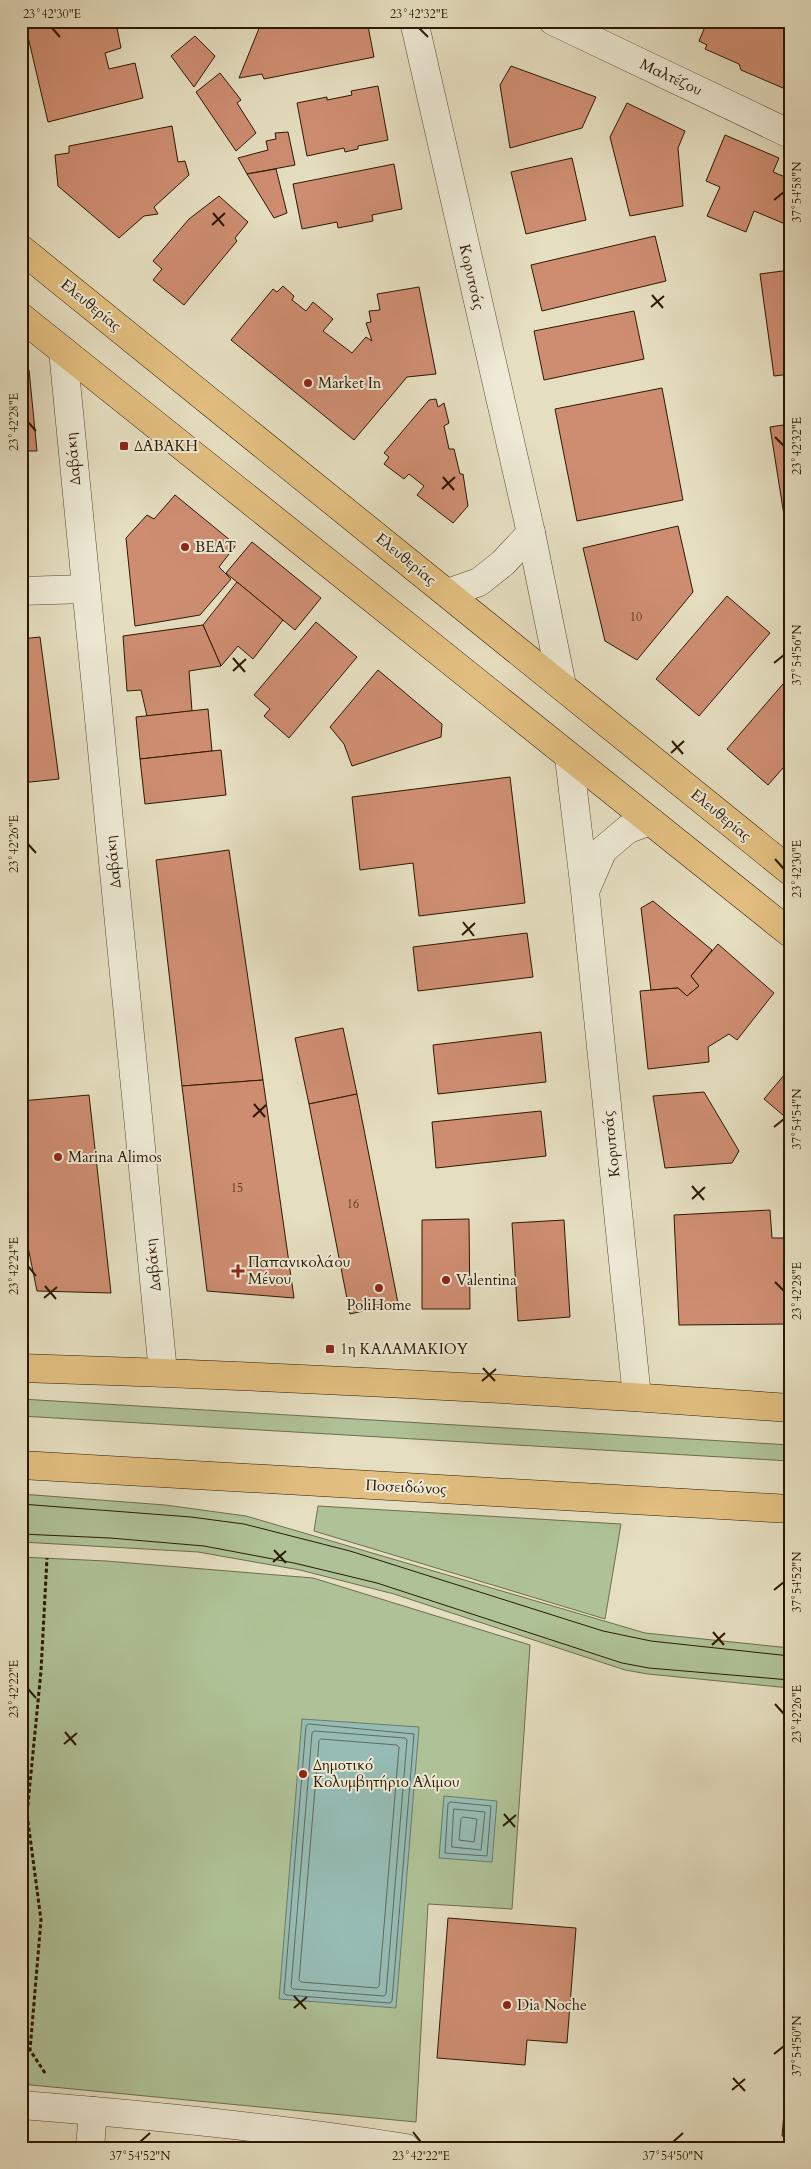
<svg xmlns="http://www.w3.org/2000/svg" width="811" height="2169" font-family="Cardo,serif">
  <rect width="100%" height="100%" fill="#e5dec0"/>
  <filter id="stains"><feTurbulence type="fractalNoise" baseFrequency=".004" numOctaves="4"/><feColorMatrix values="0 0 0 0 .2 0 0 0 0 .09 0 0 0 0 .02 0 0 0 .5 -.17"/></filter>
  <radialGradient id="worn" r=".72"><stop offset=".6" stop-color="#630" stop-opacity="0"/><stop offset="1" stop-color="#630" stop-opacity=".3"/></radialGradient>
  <g fill="#afc297" stroke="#6e6d4c">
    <polygon points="21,1399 790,1445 790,1461 21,1416"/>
    <polygon points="21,1494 165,1505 246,1516 645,1633 790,1648 790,1688 648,1674 625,1670 394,1594 300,1570 198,1552 21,1542"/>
    <polygon points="318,1506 621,1524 605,1619 314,1531"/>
    <polygon points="21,1557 106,1561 313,1578 530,1645 512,1909 428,1904 416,2122 21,2084"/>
  </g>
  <g fill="#96bcb5" stroke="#6c7a6d">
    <polygon points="302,1719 419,1727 396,2008 279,1999"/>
    <polygon points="444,1796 497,1801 492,1862 439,1858"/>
  </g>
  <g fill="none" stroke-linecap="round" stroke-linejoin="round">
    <g stroke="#616a5a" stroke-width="1">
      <polygon points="309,1724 414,1734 392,2001 390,2003 286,1995 284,1993 306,1726"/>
      <polygon points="315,1731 405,1738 407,1740 386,1994 384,1996 293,1989 291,1987 312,1733"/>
      <polygon points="321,1739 397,1745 399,1747 379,1986 377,1988 301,1982 299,1980 319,1741"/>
      <polygon points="451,1802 491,1806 487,1856 445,1853 448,1804"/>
      <polygon points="454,1809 485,1812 481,1850 452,1847"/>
      <polygon points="463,1817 477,1819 474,1842 459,1840 461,1819"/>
    </g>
  </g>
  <g fill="#ce8d71" stroke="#2c1800">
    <polygon points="37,21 113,21 116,23 121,48 105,53 109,69 135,63 143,98 48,122 25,24"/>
    <polygon points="197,21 219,21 215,29"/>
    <polygon points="262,21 367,21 374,57 264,79 262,74 239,78"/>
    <polygon points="790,21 790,91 741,70 739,64 705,49 707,45 699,41 707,22 704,21"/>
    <polygon points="195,36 215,56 194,87 171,56"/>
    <polygon points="511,66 596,97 582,128 510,148 500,85"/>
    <polygon points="220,73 241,100 237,103 256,133 236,151 196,92"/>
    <polygon points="378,86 388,140 358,146 358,149 345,152 344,148 307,156 297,103 327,97 327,100 352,95 351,91"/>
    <polygon points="627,103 685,131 678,148 683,206 630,216 610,137"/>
    <polygon points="172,126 178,162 185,161 189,175 154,207 158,214 144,216 119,238 58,186 55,155 69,153 69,146"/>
    <polygon points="288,132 295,165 247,174 238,158 268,150 266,141 276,139 275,133"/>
    <polygon points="725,135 779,158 773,172 790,179 790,226 754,211 746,232 707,216 720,187 706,181"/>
    <polygon points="572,158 586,220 526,234 511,172"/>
    <polygon points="394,164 402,209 372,215 373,221 338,228 337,222 302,229 293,184"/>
    <polygon points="276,169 287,213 274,218 247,174"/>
    <polygon points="219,196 248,222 235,238 237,241 184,305 153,280 162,269 153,261 189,219"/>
    <polygon points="655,236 666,281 542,311 531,265"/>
    <polygon points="790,270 790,374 774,376 760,274"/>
    <polygon points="283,286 294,296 292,300 306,311 313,302 333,319 323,331 352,353 366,337 372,341 366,323 371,322 369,311 380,310 377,294 419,287 436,374 407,377 354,440 231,340 273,289 277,292"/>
    <polygon points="634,311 644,359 544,380 534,331"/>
    <polygon points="21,364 29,370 37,451 21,451"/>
    <polygon points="662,388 683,500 577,521 555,409"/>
    <polygon points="436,399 438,407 444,403 449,423 444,426 449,449 454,449 460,474 463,474 468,506 453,523 417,495 424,486 409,474 404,479 384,464 389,457 384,453 429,400"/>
    <polygon points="790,424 790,553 770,427"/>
    <polygon points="175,495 236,545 219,567 231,579 200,615 135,626 126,538 147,515 154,519"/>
    <polygon points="678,526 693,592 637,660 605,641 583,548"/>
    <polygon points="252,542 321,598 295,630 226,573"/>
    <polygon points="237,582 283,620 253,659 238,646 221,666 203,625"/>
    <polygon points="727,596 770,633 699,716 656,679"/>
    <polygon points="316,622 357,657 289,738 264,716 270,709 254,695"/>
    <polygon points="203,625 221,666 189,671 192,711 147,716 141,690 127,691 123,636"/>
    <polygon points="40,637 59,779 21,783 21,639"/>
    <polygon points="378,670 442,724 441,737 352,766 344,744 330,727"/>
    <polygon points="789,677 790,760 768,785 727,749"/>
    <polygon points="208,709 212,751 140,759 136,717"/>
    <polygon points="221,750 226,795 145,804 140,759"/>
    <polygon points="510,777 525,903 419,916 413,863 360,870 352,797"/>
    <polygon points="229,850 263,1080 182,1086 156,860"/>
    <polygon points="653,901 712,950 691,976 699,986 687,996 678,988 651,990 641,908"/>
    <polygon points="527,933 533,977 418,991 413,947"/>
    <polygon points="718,944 774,993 737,1040 729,1034 708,1047 709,1062 648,1069 640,991 678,988 687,996 699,986 691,976"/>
    <polygon points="343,1028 357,1094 309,1104 295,1038"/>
    <polygon points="541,1032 546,1082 438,1094 433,1045"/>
    <polygon points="790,1068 790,1121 764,1099"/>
    <polygon points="263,1080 294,1298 207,1291 182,1086"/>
    <polygon points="704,1092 739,1151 732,1163 665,1168 653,1096"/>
    <polygon points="357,1094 398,1303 350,1314 309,1104"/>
    <polygon points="89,1095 111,1293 37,1291 21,1213 21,1101"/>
    <polygon points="541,1111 546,1156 436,1168 432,1122"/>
    <polygon points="770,1210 772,1238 790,1238 790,1324 679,1325 674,1215"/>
    <polygon points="469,1219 470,1309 422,1309 422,1220"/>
    <polygon points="564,1220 570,1317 518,1321 512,1223"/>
    <polygon points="448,1918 576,1928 567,2043 527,2040 525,2065 437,2058"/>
    <polygon points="789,2058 790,2058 790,2137 782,2136"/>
  </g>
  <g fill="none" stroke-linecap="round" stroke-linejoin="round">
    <defs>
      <g id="minor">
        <polyline points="414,21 531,533 562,686"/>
        <polyline points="553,21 790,134"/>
        <polyline points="63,351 163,1372"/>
        <polyline points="21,591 86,589"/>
        <polyline points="448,593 479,582 503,563 531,533"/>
        <polyline points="569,757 585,891 637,1397"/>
        <polyline points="586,889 603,850 628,829 650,821"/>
        <path d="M21,2105C150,2115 279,2128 406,2148"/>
        <polyline points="90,2148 93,2111"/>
      </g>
      <g id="major">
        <polyline points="21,249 790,871"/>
        <polyline points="21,317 790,933"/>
      </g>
      <g id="highway">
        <path d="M21,1368C278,1376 534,1389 790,1408"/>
        <polyline points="21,1465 790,1509"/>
      </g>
    </defs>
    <use href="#minor" stroke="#5a4a30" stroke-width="29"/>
    <use href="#major" stroke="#2c1800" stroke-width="29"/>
    <use href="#highway" stroke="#2c1800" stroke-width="29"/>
    <polyline stroke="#2c1800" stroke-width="3" stroke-dasharray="4 2.5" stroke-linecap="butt" points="45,2073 30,2050 41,1920 27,1814 41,1671 47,1558"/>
    <use href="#minor" stroke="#eeead6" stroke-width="28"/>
    <use href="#major" stroke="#e2bf80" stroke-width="28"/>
    <use href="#highway" stroke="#e2bf80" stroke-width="28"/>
    <g stroke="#2c1800" stroke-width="1">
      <polyline points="21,1504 191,1517 244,1524 350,1551 603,1631 651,1641 790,1656"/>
      <polyline points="21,1534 110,1538 204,1546 294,1563 377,1583 622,1663 649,1668 790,1680"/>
    </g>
  </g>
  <path fill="none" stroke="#2c1800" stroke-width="2" d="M52,28L60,37M419,28L428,37M774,200L784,192M213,213L224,226M212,225L225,213M652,295L663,308M651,307L664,296M28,422L36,431M775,437L784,446M443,477L454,490M442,489L455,477M233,658L245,672M774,663L784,655M233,671L246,659M672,741L683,754M671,753L684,741M28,844L36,853M775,859L784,869M463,922L474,936M462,935L475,923M254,1104L265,1117M253,1117L266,1105M774,1127L784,1119M692,1186L704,1200M692,1199L705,1187M28,1266L36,1276M775,1282L784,1291M45,1286L56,1299M44,1298L57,1287M483,1368L495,1381M482,1381L496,1369M274,1550L286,1563M273,1562L286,1551M774,1590L784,1582M713,1632L724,1645M712,1645L725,1633M28,1689L36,1698M775,1704L784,1714M65,1732L76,1745M64,1744L77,1733M504,1814L515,1827M503,1826L516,1815M294,1996L306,2009M294,2008L307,1997M774,2054L784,2046M733,2078L745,2091M732,2090L745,2079M413,2132L421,2142M140,2142L150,2133M673,2142L683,2133"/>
  <g fill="#8f2418" stroke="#eeead6" stroke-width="2">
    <circle cx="308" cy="383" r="5"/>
    <rect x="119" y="441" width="10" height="10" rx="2.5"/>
    <circle cx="185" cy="547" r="5"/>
    <circle cx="58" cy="1157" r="5"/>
    <path d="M235.5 1263.5h5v5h5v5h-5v5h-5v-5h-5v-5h5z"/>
    <circle cx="446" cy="1280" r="5"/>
    <circle cx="379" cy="1288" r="5"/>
    <rect x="325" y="1344" width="10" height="10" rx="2.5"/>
    <circle cx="303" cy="1774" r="5"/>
    <circle cx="507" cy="2005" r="5"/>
  </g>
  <g text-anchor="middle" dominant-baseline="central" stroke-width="4" stroke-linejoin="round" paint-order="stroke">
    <g font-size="12" fill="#54351c">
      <text x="636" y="617">10</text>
      <text x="237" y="1188">15</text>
      <text x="353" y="1204">16</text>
    </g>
    <g font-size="15" fill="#2c1800" stroke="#eeead6">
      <text transform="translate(671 77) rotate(25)">Μαλτέζου</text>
      <text transform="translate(472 277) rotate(77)">Κορυτσάς</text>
      <text transform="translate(91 305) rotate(39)">Ελευθερίας</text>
      <text transform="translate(73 459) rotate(-95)">Δαβάκη</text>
      <text transform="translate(406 559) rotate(39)">Ελευθερίας</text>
      <text transform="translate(721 815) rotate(39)">Ελευθερίας</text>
      <text transform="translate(113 862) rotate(-96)">Δαβάκη</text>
      <text transform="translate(611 1144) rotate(-96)">Κορυτσάς</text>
      <text transform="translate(153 1265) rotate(-96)">Δαβάκη</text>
      <text transform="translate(406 1487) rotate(3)">Ποσειδώνος</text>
    </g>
    <g font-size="15" fill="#2c1800" stroke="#eeead6" text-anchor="start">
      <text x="318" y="383">Market In</text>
      <text x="134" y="446">ΔΑΒΑΚΗ</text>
      <text x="195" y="547">ΒΕΑΤ</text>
      <text x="68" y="1157">Marina Alimos</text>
      <text x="248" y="1262">Παπανικολάου<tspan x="248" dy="17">Μένου</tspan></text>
      <text x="456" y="1280">Valentina</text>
      <text x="379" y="1305" text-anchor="middle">PoliHome</text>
      <text x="340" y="1349">1η ΚΑΛΑΜΑΚΙΟΥ</text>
      <text x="313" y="1765">Δημοτικό<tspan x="313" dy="17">Κολυμβητήριο Αλίμου</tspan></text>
      <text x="517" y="2005">Dia Noche</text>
    </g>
  </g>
  <rect width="811" height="2169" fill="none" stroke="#e5dec0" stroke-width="55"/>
  <rect x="28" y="28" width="756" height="2114" fill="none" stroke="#2c1800" stroke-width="2"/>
  <g font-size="12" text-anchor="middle" fill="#2c1800">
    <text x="52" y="18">23°42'30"E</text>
    <text x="419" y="18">23°42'32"E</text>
    <text transform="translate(797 192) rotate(-90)" y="4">37°54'58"N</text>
    <text transform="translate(14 422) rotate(-90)" y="4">23°42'28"E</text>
    <text transform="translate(797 446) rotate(-90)" y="4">23°42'32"E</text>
    <text transform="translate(797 655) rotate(-90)" y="4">37°54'56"N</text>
    <text transform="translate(14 844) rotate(-90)" y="4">23°42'26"E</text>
    <text transform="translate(797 869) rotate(-90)" y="4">23°42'30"E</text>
    <text transform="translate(797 1119) rotate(-90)" y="4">37°54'54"N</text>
    <text transform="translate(14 1266) rotate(-90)" y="4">23°42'24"E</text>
    <text transform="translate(797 1291) rotate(-90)" y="4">23°42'28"E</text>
    <text transform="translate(797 1582) rotate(-90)" y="4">37°54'52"N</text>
    <text transform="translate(14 1689) rotate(-90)" y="4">23°42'22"E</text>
    <text transform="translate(797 1714) rotate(-90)" y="4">23°42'26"E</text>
    <text transform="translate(797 2046) rotate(-90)" y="4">37°54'50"N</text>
    <text x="140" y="2160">37°54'52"N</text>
    <text x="421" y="2160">23°42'22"E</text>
    <text x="673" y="2160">37°54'50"N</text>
  </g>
  <rect width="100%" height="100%" filter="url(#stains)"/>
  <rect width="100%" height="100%" fill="url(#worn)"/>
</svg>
